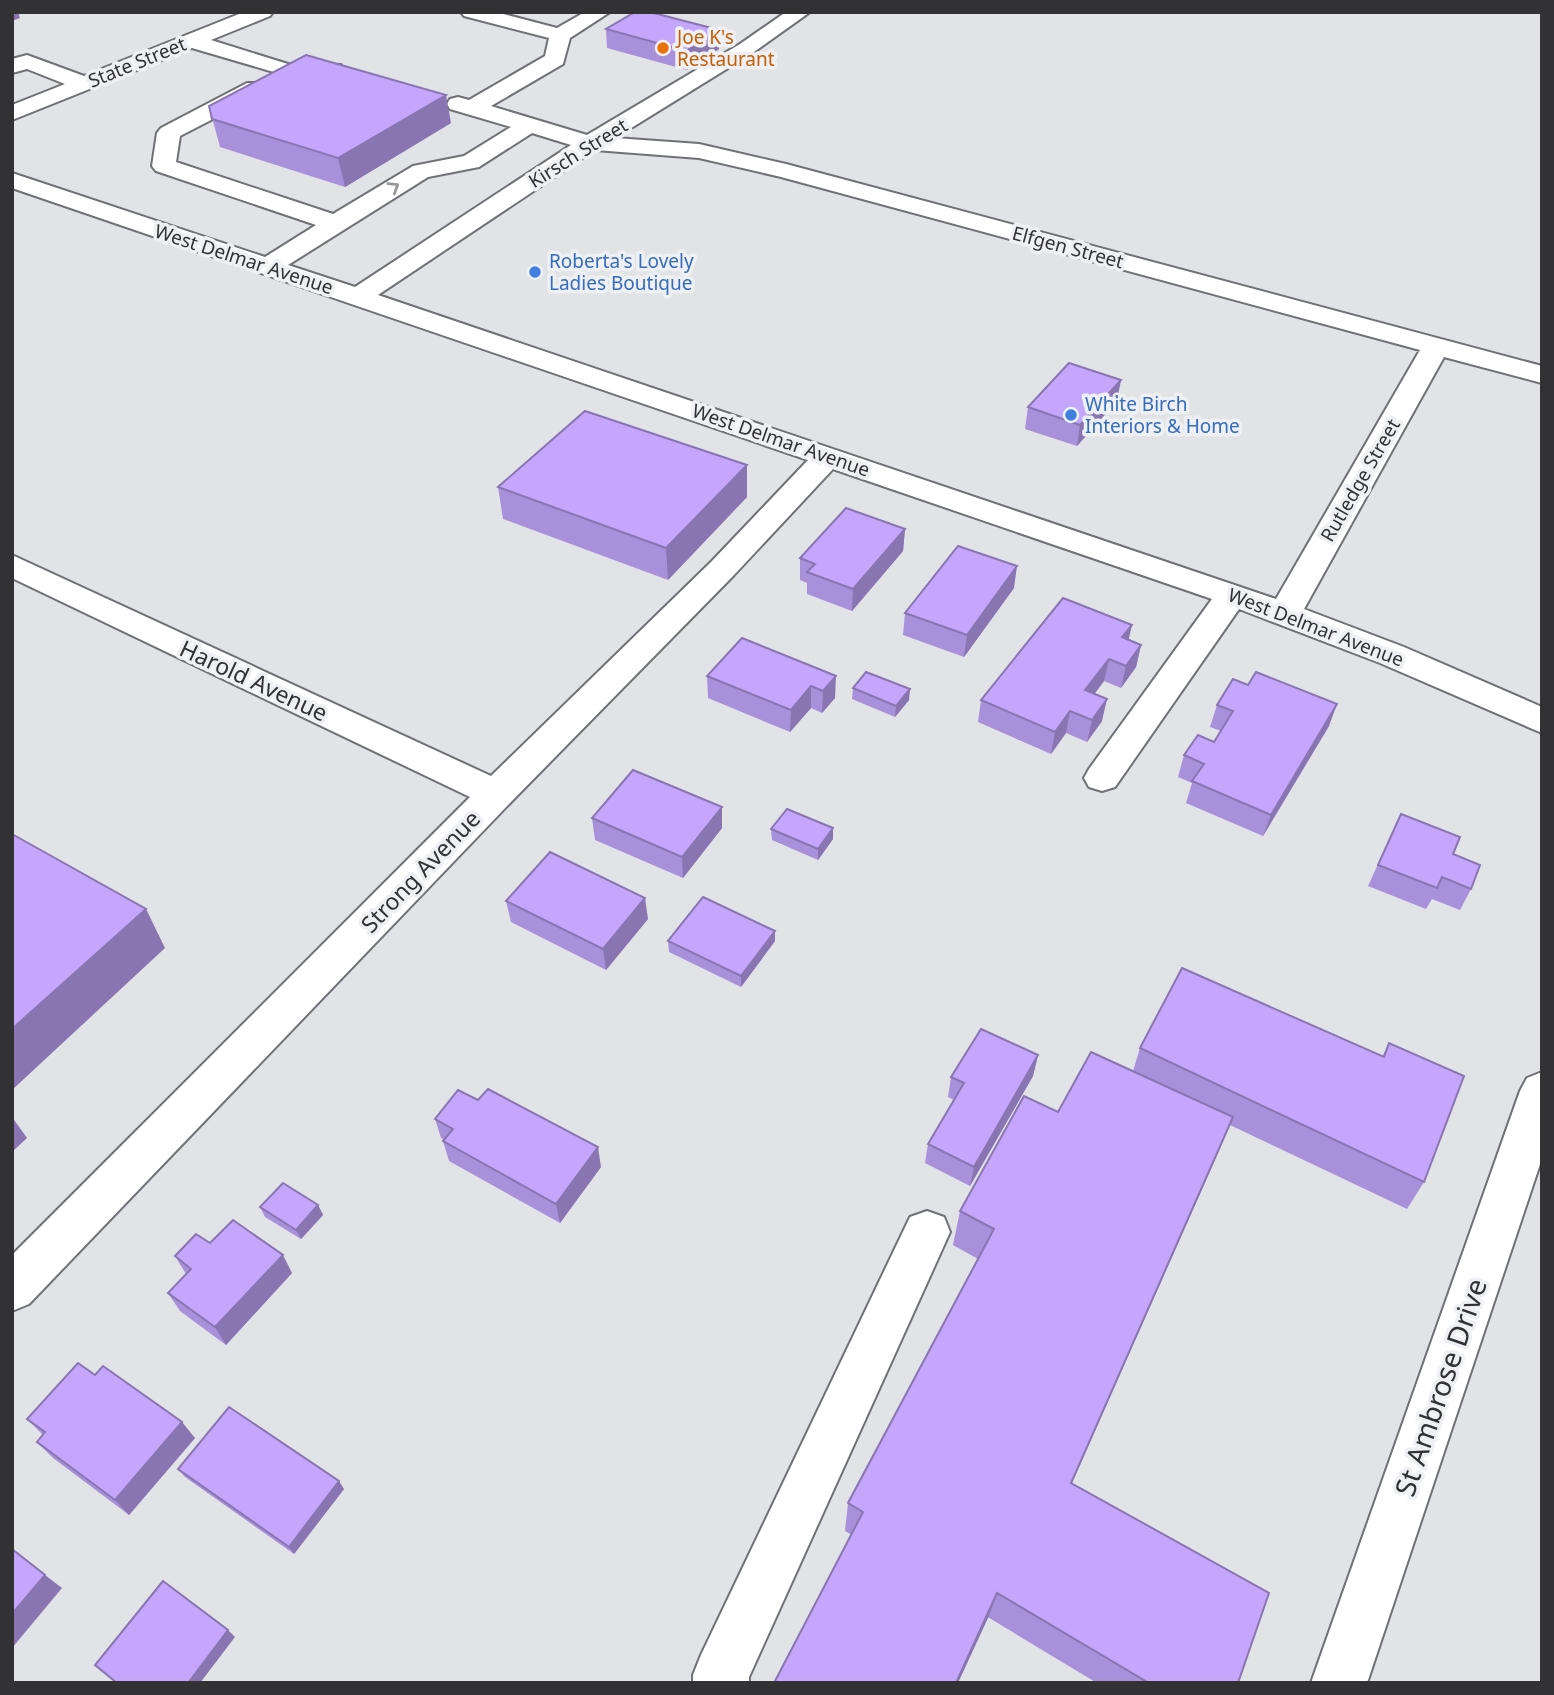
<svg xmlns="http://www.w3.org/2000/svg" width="1554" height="1695" font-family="'Noto Sans',sans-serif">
  <rect width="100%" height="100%" fill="#e1e3e6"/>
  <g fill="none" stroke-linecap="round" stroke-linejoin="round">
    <defs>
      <g id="minor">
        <polygon points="244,12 273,12 270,16 211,40 288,64 341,65 344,70 341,75 287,76 192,48 12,120 12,105 65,84 27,69 12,73 12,59 27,55 84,76"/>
        <path d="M461,12H496L557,28L585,12H610L570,38L563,64L491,106L587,135L740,44L786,12H810L754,52L615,138L699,144L786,164L1542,366V383L1444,357L1304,609L1404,647L1542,707V733L1380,663L1239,609L1115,787L1102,791L1089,787L1084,778L1089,769L1212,599L833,469L734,575L509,804L29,1304L12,1311V1255L470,797L12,578V555L491,776L712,561L808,460L12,188V173L265,257L316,225L156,171L152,166L157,133L161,128L247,83H263L266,88L263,93L180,136L176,162L333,214L413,166L464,156L511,127L450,109L447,104L450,99L458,97L469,100L545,56L549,38L464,16ZM532,133L571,145L355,287L288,265L428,177L479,167ZM595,150L699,158L781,177L1420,350L1276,599L378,295Z"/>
        <polygon points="1542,1072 1542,1158 1367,1683 1311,1683 1520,1091 1527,1078"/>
        <polygon points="927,1211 944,1217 950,1232 749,1677 749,1683 693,1683 693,1675 701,1655 910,1217"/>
      </g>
    </defs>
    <use href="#minor" stroke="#6f7174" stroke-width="4"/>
    <use href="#minor" fill="#fff" fill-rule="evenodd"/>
  </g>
  <g fill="#a990da">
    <polygon points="606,29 719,49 687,70 607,48"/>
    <polygon points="209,106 451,123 345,187 220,147"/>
    <polygon points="1117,401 1077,446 1025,429 1028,407"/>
    <polygon points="498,487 747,497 668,580 503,519"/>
    <polygon points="905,529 903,551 852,611 807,594 807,583 800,580 800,558"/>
    <polygon points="1014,588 964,657 903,635 905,613"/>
    <polygon points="742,638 835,698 822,713 811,708 790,732 708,698 707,676"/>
    <polygon points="1129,640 1141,645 1136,667 1121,688 1104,681 1094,694 1102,721 1087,742 1066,733 1051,754 978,722 981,700"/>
    <polygon points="853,688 909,700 895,717 852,699"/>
    <polygon points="1217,705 1329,726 1263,836 1186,803 1192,783 1178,777 1184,755 1214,742 1221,731 1210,727"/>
    <polygon points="722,807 722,828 683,878 595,840 592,818"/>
    <polygon points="1401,814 1453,854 1471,889 1460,910 1432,899 1426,909 1368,886"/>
    <polygon points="771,829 833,839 818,860 772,840"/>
    <polygon points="506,901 648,919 606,970 511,922"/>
    <polygon points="668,941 775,941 741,987 669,952"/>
    <polygon points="1389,1043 1424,1182 1407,1209 1230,1125 1072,1483 1238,1683 1097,1683 845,1531 848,1503 978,1259 953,1245 960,1211 1058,1112 1133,1071 1140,1048 1382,1057"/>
    <polygon points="1038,1055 1033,1076 970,1186 925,1163 928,1144 954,1100 948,1097 951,1077"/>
    <polygon points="435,1119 601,1167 560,1223 449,1161 443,1141 444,1140 441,1138"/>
    <polygon points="318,1205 323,1215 301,1239 265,1217 260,1207"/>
    <polygon points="210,1243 292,1273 226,1345 180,1311 168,1293 186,1274 175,1256"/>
    <polygon points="95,1375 195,1438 129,1515 53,1458 37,1442 43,1435 27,1419"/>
    <polygon points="178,1469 344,1489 294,1554 185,1477"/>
  </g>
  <g fill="#8975b1">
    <polygon points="12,12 18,12 20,18 12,21"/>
    <polygon points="719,30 719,49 687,70 686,51"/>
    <polygon points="446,95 451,123 345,187 338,158"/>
    <polygon points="1121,380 1117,401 1077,446 1080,425"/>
    <polygon points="747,465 747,497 668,580 666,548"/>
    <polygon points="905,529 903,551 852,611 853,589"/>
    <polygon points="1017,566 1014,588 964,657 967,635"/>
    <polygon points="1132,625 1127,647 1122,637"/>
    <polygon points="1141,645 1136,667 1121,688 1126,666"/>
    <polygon points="1109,659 1104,681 1081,712 1085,690"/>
    <polygon points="836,676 835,698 822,713 823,691"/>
    <polygon points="811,686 811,708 790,732 791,710"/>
    <polygon points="910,689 909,700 895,717 896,706"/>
    <polygon points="1107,699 1102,721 1087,742 1092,720"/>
    <polygon points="1337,704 1329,726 1263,836 1271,815"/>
    <polygon points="1070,711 1066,733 1051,754 1055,732"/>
    <polygon points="722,807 722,828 683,878 682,857"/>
    <polygon points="833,828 833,839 818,860 818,849"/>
    <polygon points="645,898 648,919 606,970 603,949"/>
    <polygon points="146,909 165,948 12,1090 12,1029"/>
    <polygon points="775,931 775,941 741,987 741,976"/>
    <polygon points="1038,1055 1033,1076 970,1186 974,1167"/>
    <polygon points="12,1117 27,1138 12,1152"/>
    <polygon points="1233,1117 1218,1153 1059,1511 1071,1483"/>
    <polygon points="598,1147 601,1167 560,1223 556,1204"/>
    <polygon points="318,1205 323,1215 301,1239 296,1230"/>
    <polygon points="283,1255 292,1273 226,1345 215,1327"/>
    <polygon points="182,1422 195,1438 129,1515 115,1500"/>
    <polygon points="339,1481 344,1489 294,1554 289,1547"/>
    <polygon points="45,1575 62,1588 12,1648 12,1614"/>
    <polygon points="997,1593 988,1618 958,1683 956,1683"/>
    <polygon points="228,1630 235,1637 200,1683 188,1683"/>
  </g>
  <g fill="#c4a7fd" stroke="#8975b1" stroke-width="2">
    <polygon points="635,12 650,12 719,30 686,51 606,29"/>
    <polygon points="306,55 446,95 338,158 212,119 209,106"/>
    <polygon points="1069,363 1121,380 1080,425 1028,407"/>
    <polygon points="585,411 747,465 666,548 498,487"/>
    <polygon points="846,508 905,529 853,589 807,572 815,564 800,558"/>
    <polygon points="958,546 1017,566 967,635 905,613"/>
    <polygon points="1063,598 1132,625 1122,637 1141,645 1126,666 1109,659 1085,690 1107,699 1092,720 1070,711 1055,732 981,700"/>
    <polygon points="742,638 836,676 823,691 811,686 791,710 707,676"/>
    <polygon points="866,672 910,689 896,706 853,688"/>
    <polygon points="1256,672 1337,704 1271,815 1192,781 1204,764 1184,755 1198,735 1214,742 1233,711 1217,705 1233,679 1248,685"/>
    <polygon points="633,770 722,807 682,857 592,818"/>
    <polygon points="787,809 833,828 818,849 771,829"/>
    <polygon points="1401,814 1460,837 1453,854 1480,865 1471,889 1442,877 1437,888 1378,865"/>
    <polygon points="12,834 146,909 12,1029"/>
    <polygon points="550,852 645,898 603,949 506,901"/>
    <polygon points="703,897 775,931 741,976 668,941"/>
    <polygon points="1182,968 1384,1057 1389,1043 1464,1076 1424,1182 1140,1048"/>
    <polygon points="981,1029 1038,1055 974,1167 928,1144 964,1083 951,1077"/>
    <polygon points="1091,1052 1233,1117 1071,1483 1269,1593 1238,1683 1149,1683 997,1593 956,1683 774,1683 863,1512 848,1503 994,1229 960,1211 1024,1096 1058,1112"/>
    <polygon points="488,1089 598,1147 556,1204 443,1141 453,1129 435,1119 458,1090 478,1100"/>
    <polygon points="283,1183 318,1205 296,1230 260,1207"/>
    <polygon points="233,1220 283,1255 215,1327 168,1293 191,1269 175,1256 196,1234 210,1243"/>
    <polygon points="78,1363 95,1375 103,1366 182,1422 115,1500 37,1442 45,1432 27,1419"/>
    <polygon points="229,1407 339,1481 289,1547 178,1469"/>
    <polygon points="12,1549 45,1575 12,1614"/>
    <polygon points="163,1581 228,1630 188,1683 117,1683 95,1665"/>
  </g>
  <defs><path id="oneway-chevron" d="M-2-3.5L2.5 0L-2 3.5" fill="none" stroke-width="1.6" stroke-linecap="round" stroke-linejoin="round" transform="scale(1.75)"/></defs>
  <use stroke="#98989a" href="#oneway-chevron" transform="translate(394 187) rotate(-32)"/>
  <circle fill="#e8710a" stroke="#eef0f4" stroke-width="2.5" cx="663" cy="48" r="7"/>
  <g fill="#3f7fe0" stroke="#eef0f4" stroke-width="2.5">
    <circle cx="535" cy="272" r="7"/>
    <circle cx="1071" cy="415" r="7"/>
  </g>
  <g text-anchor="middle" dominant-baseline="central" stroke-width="7" stroke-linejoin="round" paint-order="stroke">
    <g font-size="19" fill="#c56008" stroke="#eef0f4" text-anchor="start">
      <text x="677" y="37">Joe K's<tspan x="677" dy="22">Restaurant</tspan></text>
    </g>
    <g font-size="19" fill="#323234" stroke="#eef0f4">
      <text transform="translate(137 62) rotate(-22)">State Street</text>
      <text transform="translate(578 153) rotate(-32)">Kirsch Street</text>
      <text transform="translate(1068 247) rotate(15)">Elfgen Street</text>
      <text transform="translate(244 259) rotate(18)">West Delmar Avenue</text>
      <text transform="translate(781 440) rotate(19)">West Delmar Avenue</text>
      <text transform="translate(1360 480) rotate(-60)">Rutledge Street</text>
      <text transform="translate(1316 627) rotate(21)">West Delmar Avenue</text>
    </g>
    <g font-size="19" fill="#366cbe" stroke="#eef0f4" text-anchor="start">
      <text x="549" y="261">Roberta's Lovely<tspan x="549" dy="22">Ladies Boutique</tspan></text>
      <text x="1085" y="404">White Birch<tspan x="1085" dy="22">Interiors &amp; Home</tspan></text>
    </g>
    <g font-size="23" fill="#323234" stroke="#eef0f4">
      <text transform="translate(254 680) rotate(25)">Harold Avenue</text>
      <text transform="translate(420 871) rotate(-46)">Strong Avenue</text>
    </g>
    <g font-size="28" fill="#323234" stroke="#eef0f4">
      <text transform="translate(1440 1387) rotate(-71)">St Ambrose Drive</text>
    </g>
  </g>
  <rect width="1554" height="1695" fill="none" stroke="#323234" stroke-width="28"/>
</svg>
